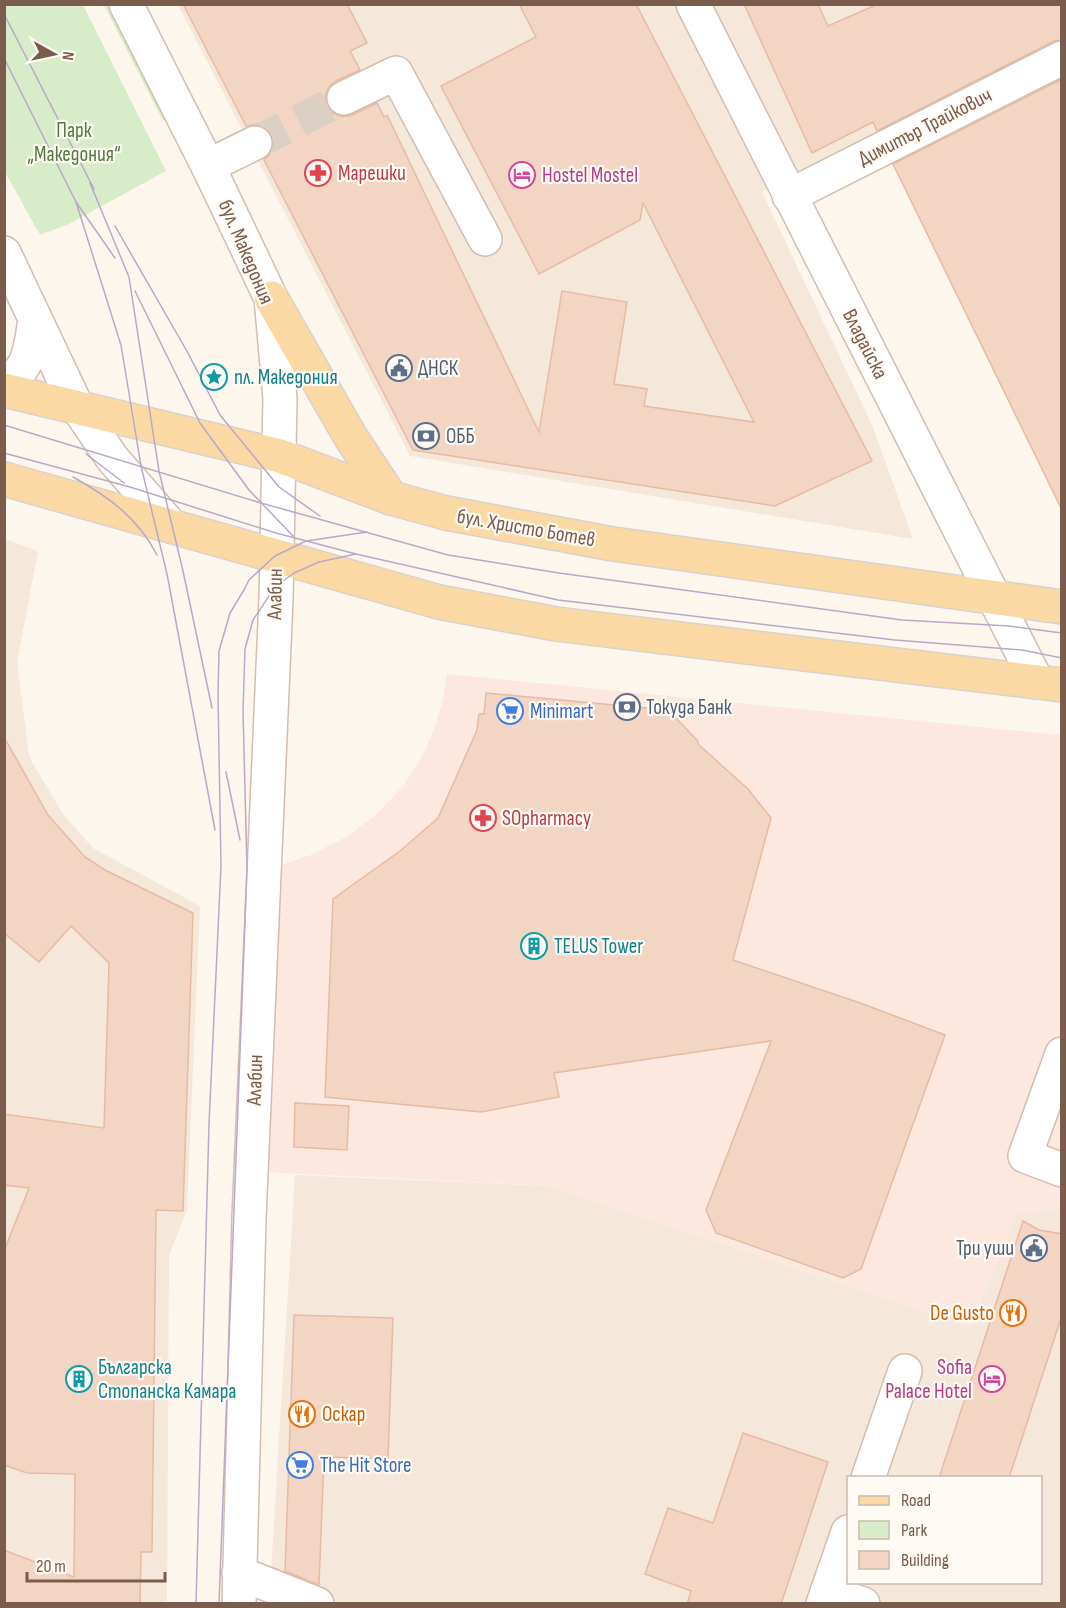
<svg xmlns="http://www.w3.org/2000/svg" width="1066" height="1608" font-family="'Sofia Sans Condensed',sans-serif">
  <rect width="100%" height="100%" fill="#fdf6ec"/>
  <g fill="#f5e8da" fill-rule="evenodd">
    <polygon points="178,5 1061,5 1061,40 762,192 873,427 913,539 410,456"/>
    <polygon points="5,539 38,551 17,662 29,757 63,814 93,848 200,906 187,1210 169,1255 167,1603 5,1604"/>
    <path d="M295,1175L550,1186L971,1326L1016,1214L1061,1208V1603L269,1604ZM848,1478H1040V1582H848Z"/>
  </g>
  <polygon fill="#fde8e0" points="447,674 1061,735 1061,1208 1016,1215 971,1326 550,1186 261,1172 274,867 311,855 346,837 377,814 404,785 425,751 435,726 443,700"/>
  <g fill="#d8ecc9">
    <polygon points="4,5 83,5 166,171 69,224 40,235 5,172"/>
    <polygon points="104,5 113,5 170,118 163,121"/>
  </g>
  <g fill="#f3d5c3" stroke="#e6bba3" stroke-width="1.5">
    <polygon points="183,4 347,4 367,43 350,51 360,70 336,81 329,87 325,96 327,106 333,113 343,117 352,115 377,103 384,117 387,115 539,432 562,291 627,302 614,384 647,389 644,406 754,422 643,203 640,220 539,274 441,86 536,37 519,4 636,4 872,461 775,506 413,450 264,160 271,153 274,145 272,134 266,128 257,124 246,126"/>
    <polygon points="744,4 818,4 828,26 878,4 1062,4 1062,40 1054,41 877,131 873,122 812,153"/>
    <polygon points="1062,79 1062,510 893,164"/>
    <polygon points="486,693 668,710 698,741 698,744 748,789 771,818 733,960 863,1004 945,1035 861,1269 843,1278 716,1233 706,1210 771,1041 554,1073 559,1097 481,1112 325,1097 333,899 400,851 438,818 477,730 479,714 484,714"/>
    <polygon points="4,737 48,815 85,857 105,870 193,913 183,1211 156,1210 152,1552 141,1552 140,1604 4,1604 4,1550 74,1577 75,1474 27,1473 4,1465 4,1251 29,1188 4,1185 4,1114 104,1128 109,963 71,926 39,962 4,933"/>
    <polygon points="295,1103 349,1106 347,1150 294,1147"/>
    <polygon points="1023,1221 1039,1230 1062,1234 1062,1315 1009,1478 939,1478"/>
    <polygon points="294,1315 393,1318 388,1459 324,1457 319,1585 285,1571"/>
    <polygon points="743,1433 828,1462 798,1553 781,1604 687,1604 691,1591 645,1574 668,1508 713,1523"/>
  </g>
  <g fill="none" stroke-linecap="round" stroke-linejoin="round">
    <polyline stroke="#dcd0c4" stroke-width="33" stroke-dasharray="33 16" stroke-linecap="butt" points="255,143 344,98"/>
    <defs>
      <g id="minor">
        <polyline points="126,4 208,166 271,298 280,399 276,599 249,1218 239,1604"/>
        <polyline points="693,4 1037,682"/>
        <polyline points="344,98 396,73 485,239"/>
        <polyline points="208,166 255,143"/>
        <polyline points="789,196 1062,58"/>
        <polyline points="4,253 76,405 112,458 171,526"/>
        <path d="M4,384C31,368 30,349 35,320"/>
        <polyline points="1062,1054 1025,1156 1062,1170"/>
        <polyline points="868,1478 905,1371"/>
        <polyline points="239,1573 317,1604"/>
        <polyline points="827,1592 863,1604"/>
        <polyline points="823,1604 848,1532"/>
      </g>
      <g id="major">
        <polyline points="271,298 350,436 391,498"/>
        <polyline points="4,390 280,456 391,498 446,513 613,544 1062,607"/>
        <polyline points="4,479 439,602 556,624 1062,685"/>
      </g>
    </defs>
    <use href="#minor" stroke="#d1beb0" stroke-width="36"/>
    <use href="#major" stroke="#dad1cd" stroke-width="36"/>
    <use href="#minor" stroke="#fff" stroke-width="33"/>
    <use href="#major" stroke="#fbd9a5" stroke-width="33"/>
    <g stroke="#b9a8c9" stroke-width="1.5">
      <polyline points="4,14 94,189"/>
      <polyline points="4,58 76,202 115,258"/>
      <polyline points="90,183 129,277 159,471 183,571 212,708"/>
      <polyline points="76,202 121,345 141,466 167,574 215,830"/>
      <polyline points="115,226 188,353 220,415 279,487 320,516"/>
      <polyline points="135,291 200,423 249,490 293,536"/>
      <polyline points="4,425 261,503 448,555 559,573 902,620 1009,626 1062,633"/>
      <polyline points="4,453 130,487 276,533 356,554 558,600 895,640 1022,650 1062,658"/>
      <polyline points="86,454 124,483"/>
      <path d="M73,477C109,497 138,518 157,555"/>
      <polyline points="226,772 240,840"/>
      <polyline points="196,1604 209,1124 221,866 218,695 219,651 230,613 244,590 249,580 275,556 306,541 367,532"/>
      <polyline points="219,1604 247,869 243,711 245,649 253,620 275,587 294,573 319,562 356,554"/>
    </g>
  </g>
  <defs>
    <symbol id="pharmacy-ring" viewBox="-11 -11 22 22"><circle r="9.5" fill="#fffaf3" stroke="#e0444e" stroke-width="1.5"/><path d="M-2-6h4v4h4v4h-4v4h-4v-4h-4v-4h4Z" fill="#e0444e"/></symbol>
    <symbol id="hotel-ring" viewBox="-11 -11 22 22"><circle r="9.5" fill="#fffaf3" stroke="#d1479c" stroke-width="1.5"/><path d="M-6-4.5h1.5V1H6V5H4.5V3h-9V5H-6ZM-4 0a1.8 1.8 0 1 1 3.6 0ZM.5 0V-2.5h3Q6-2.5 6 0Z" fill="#d1479c"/></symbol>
    <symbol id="civic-ring" viewBox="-11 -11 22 22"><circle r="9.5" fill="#fffaf3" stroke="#5c6f8a" stroke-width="1.5"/><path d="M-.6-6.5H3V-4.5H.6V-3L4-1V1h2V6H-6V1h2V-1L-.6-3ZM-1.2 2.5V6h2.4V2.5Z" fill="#5c6f8a"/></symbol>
    <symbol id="sight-ring" viewBox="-11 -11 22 22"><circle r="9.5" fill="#fffaf3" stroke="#0f9aa8" stroke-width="1.5"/><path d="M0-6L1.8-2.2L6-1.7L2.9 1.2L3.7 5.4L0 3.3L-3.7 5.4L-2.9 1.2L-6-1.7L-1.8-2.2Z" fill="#0f9aa8"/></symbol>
    <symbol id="bank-ring" viewBox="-11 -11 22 22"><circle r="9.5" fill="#fffaf3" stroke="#5c6f8a" stroke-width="1.5"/><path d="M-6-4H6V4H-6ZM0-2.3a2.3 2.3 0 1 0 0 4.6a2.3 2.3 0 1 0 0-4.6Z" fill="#5c6f8a"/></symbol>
    <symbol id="supermarket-ring" viewBox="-11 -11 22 22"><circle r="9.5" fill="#fffaf3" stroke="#3f7fe0" stroke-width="1.5"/><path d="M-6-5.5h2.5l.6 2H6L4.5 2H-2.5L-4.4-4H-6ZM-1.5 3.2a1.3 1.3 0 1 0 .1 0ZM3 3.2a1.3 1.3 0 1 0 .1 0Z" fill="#3f7fe0"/></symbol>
    <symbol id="building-ring" viewBox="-11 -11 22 22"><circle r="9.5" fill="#fffaf3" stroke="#0f9aa8" stroke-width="1.5"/><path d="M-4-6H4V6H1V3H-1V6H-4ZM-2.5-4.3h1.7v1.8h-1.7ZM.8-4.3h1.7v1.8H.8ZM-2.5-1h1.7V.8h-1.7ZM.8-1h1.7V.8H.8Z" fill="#0f9aa8"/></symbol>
    <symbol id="restaurant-ring" viewBox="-11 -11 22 22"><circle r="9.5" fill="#fffaf3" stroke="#e8710a" stroke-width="1.5"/><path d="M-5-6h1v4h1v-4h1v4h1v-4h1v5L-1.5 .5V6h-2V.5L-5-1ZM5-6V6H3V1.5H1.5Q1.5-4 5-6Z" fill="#e8710a"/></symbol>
  </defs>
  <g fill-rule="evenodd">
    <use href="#pharmacy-ring" x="303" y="158" width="30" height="30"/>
    <use href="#hotel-ring" x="507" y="160" width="30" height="30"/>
    <use href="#civic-ring" x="384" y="353" width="30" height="30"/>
    <use href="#sight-ring" x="199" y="362" width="30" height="30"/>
    <use href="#bank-ring" x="411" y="421" width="30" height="30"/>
    <use href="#bank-ring" x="612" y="692" width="30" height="30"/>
    <use href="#supermarket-ring" x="495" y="696" width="30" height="30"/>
    <use href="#pharmacy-ring" x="468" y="803" width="30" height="30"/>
    <use href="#building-ring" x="519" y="931" width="30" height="30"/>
    <use href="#civic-ring" x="1019" y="1233" width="30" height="30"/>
    <use href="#restaurant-ring" x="998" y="1298" width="30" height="30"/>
    <use href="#building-ring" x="64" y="1364" width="30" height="30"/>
    <use href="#hotel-ring" x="977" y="1364" width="30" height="30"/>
    <use href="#restaurant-ring" x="287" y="1399" width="30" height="30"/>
    <use href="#supermarket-ring" x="285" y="1450" width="30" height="30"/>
  </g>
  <g text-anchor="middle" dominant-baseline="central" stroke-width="4.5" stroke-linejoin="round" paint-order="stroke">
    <g font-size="21" fill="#7a5c4d" stroke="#fffaf3">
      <text transform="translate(925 127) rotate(-27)">Димитър Трайкович</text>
      <text transform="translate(246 252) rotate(67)">бул. Македония</text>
      <text transform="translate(865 344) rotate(63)">Владайска</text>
      <text transform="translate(526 528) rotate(10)">бул. Христо Ботев</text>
      <text transform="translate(275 594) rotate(-89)">Алабин</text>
      <text transform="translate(255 1080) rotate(-88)">Алабин</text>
    </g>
    <g font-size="21" fill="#537a41" stroke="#fffaf3">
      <text x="74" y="130">Парк<tspan x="74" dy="24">„Македония“</tspan></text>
    </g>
    <g font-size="21" fill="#be3a42" stroke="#fffaf3" text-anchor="start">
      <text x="338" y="173">Марешки</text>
      <text x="502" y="818">SOpharmacy</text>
    </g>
    <g font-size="21" fill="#b23c85" stroke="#fffaf3" text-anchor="start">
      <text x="542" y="175">Hostel Mostel</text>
      <text x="972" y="1367" text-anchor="end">Sofia<tspan x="972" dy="24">Palace Hotel</tspan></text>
    </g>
    <g font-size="21" fill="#4e5e75" stroke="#fffaf3" text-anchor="start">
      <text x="418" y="368">ДНСК</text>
      <text x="446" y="436">ОББ</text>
      <text x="646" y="707">Токуда Банк</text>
      <text x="1014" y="1248" text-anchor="end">Три уши</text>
    </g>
    <g font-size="21" fill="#0d838f" stroke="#fffaf3" text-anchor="start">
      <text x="234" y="377">пл. Македония</text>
      <text x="554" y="946">TELUS Tower</text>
      <text x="98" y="1367">Българска<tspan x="98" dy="24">Стопанска Камара</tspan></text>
    </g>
    <g font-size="21" fill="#366cbe" stroke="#fffaf3" text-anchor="start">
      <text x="530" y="711">Minimart</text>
      <text x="320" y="1465">The Hit Store</text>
    </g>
    <g font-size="21" fill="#c56008" stroke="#fffaf3" text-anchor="end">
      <text x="994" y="1313">De Gusto</text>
      <text x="322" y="1414" text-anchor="start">Оскар</text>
    </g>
  </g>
  <rect width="1066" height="1608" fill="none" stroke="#7a5c4d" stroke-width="12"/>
  <rect x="847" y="1476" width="195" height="108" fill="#fffaf3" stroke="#cabbb1" stroke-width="1.5"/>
  <rect x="859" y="1496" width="30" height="9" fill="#fbd9a5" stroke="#cabbb1" stroke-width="1.5"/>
  <text x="901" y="1506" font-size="18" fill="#7a5c4d">Road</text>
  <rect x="859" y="1521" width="30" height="18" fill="#d8ecc9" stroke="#cabbb1" stroke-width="1.5"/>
  <text x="901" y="1536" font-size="18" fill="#7a5c4d">Park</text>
  <rect x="859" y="1551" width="30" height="18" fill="#f3d5c3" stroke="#cabbb1" stroke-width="1.5"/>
  <text x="901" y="1566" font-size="18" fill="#7a5c4d">Building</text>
  <g transform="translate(54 54) rotate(98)" stroke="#fffaf3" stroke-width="4.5" paint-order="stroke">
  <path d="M0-4.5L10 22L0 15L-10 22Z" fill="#7a5c4d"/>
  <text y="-9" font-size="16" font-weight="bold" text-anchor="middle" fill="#7a5c4d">N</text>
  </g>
  <path d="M27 1572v9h138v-9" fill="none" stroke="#7a5c4d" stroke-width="3"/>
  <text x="36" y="1572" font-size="18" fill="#7a5c4d" stroke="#fffaf3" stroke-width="4.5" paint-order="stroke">20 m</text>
</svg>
